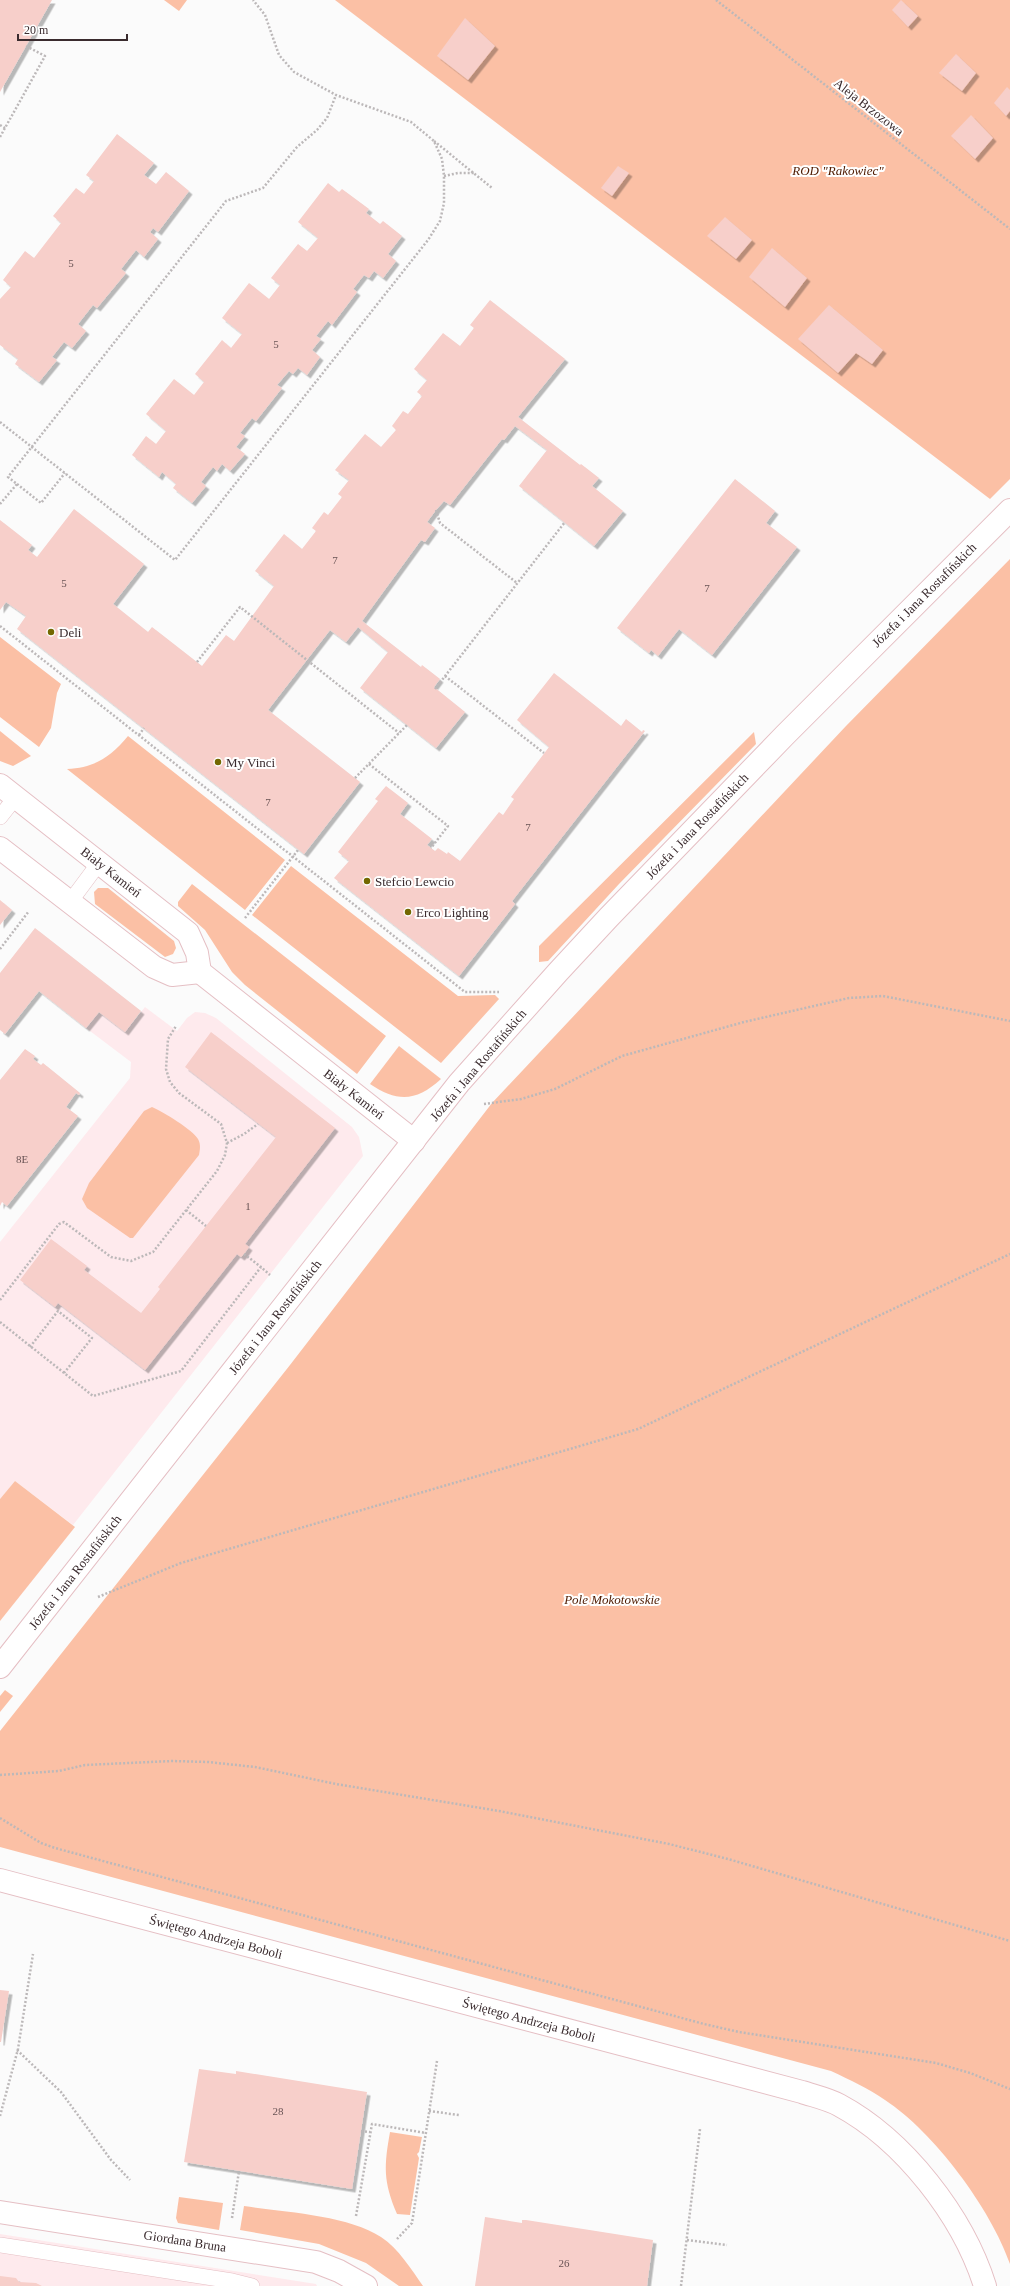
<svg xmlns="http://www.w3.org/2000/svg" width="1010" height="2286" font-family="'Times New Roman',serif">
  <defs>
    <filter id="shadow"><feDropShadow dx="3.5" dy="3.5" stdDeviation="0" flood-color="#0004"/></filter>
  </defs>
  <rect width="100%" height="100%" fill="#fbfbfb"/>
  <g fill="#feeaed">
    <polygon points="145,1007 177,1031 187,1018 195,1012 205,1013 216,1018 352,1127 359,1137 363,1156 73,1525 15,1481 0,1499 0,1242 130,1078 131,1062 86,1028 99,1012 125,1032"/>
    <polygon points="0,2234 316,2284 317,2286 0,2286"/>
  </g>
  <g fill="#fbc0a5">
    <polygon points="164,0 187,0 179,11"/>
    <polygon points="335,0 1010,0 1010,479 990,499"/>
    <path d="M1010,559V2264C991,2209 934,2132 885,2100C868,2088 850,2080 831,2071L0,1847V1731L290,1365L492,1103L846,726Z"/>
    <polygon points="0,637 61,684 57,693 51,728 39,747 0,717"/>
    <polygon points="0,731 31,756 13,766 0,761"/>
    <polygon points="754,732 756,744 619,884 548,961 539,962 539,946"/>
    <path d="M128,736L285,860L245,910L67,769C94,768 111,757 128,736Z"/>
    <polygon points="291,866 458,996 495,995 499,999 441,1063 252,915"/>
    <polygon points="192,884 386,1036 357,1074 245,985 232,972 205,930 178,906 178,902"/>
    <polygon points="98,888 108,888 174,941 176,948 173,954 165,957 95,904 94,892"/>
    <path d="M399,1046L441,1079C417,1101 398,1103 370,1084Z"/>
    <path d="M152,1107C162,1111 193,1130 198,1139C201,1144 200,1150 199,1155L133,1238H130L87,1208L82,1199L89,1183L144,1111Z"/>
    <polygon points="15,1481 75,1527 0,1621 0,1499"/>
    <polygon points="5,1690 13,1696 0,1712 0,1696"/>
    <path d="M390,2132L422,2137L419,2152L417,2154L419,2158L410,2215L397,2214C383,2181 384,2166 390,2132Z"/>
    <polygon points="179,2197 223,2203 219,2230 178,2223 176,2218"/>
    <path d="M244,2206C284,2212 348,2215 381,2237C399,2249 411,2269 423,2286H399L366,2263L319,2244L240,2230Z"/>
  </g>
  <g fill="#f7cfca" filter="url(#shadow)">
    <polygon points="0,0 52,0 0,92"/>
    <polygon points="901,0 918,16 908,27 892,10"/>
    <polygon points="465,18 495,46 468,80 437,56"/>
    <polygon points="956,54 976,73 962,91 939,73"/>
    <polygon points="1007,87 1010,90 1010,111 1006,116 994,103"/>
    <polygon points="971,115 993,138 975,159 951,136"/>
    <polygon points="117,134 154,163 144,175 156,184 166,172 189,191 158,232 153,228 150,232 158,239 144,257 136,250 121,269 126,273 97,308 93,305 78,324 86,331 72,348 64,342 52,357 57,360 39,382 15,364 18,359 0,345 0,299 11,287 3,280 25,251 34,258 61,223 53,216 76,188 84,194 94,181 86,175"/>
    <polygon points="618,166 629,173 612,196 601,188"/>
    <polygon points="328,183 339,192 342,189 369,209 366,213 380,224 383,221 402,236 388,254 396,261 383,278 374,271 369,278 364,275 353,289 357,292 332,325 328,321 316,336 321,339 312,350 320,357 307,375 298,368 293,374 289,371 277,385 282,388 256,421 252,418 240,433 245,436 236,447 245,454 230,471 222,464 217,471 213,467 201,482 206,486 192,503 173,488 176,484 162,472 159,477 132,455 146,436 156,444 166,431 146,414 174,379 194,395 204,382 195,374 222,340 231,348 242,334 222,318 249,283 269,299 280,285 271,278 298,244 307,251 318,238 298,222"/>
    <polygon points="725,217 752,240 736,259 707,236"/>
    <polygon points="772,248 807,278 785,307 749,277"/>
    <polygon points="490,300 565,359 518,417 580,465 581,464 599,478 592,486 623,511 594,546 519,486 547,450 515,426 504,440 502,439 450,505 444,501 436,510 427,522 435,528 425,542 421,540 362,621 421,667 422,665 440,679 434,687 465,712 436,748 360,688 388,652 358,627 346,642 330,630 268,710 360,782 304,854 17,629 26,616 6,602 0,610 0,520 32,545 28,550 37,557 74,509 144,564 113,604 148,632 152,627 202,666 226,635 234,641 274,586 255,571 284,534 302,549 316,531 312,528 324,512 328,515 342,497 338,494 349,480 335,470 365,434 381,447 396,430 392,426 403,411 408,414 422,396 417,392 427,380 414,369 443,333 460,346 474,328 470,325"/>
    <polygon points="829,305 883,350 872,364 856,353 838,373 798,339"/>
    <polygon points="735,479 775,511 766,523 797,547 712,655 679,629 658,656 651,650 649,653 617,628"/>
    <polygon points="554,673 621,726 626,719 642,732 643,730 645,731 512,901 515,904 459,976 334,878 349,861 338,852 378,801 375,799 386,786 408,803 400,814 432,839 427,845 435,851 438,848 447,854 448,852 460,861 499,812 503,815 514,799 511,797 549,747 517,720"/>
    <polygon points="0,900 12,910 0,925"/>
    <polygon points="35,928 141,1011 125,1032 99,1012 86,1028 39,991 5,1034 0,1030 0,973"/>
    <polygon points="211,1032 335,1128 245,1244 249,1247 244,1254 241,1257 237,1254 145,1370 58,1303 55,1307 20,1280 51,1239 87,1266 84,1270 141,1313 160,1289 158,1287 276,1137 185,1067"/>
    <polygon points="25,1049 35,1056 33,1059 41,1065 43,1063 80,1093 79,1095 76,1093 66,1107 78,1116 7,1206 2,1202 0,1206 0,1080"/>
    <polygon points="0,1990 9,1991 1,2042 0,2042"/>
    <polygon points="199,2069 236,2074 236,2071 367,2092 352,2189 184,2162"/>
    <polygon points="485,2217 522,2223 522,2220 526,2220 653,2240 647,2286 475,2286"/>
    <polygon points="0,2276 16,2278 19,2282 36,2283 42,2286 0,2286"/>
  </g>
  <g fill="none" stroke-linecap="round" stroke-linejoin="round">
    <defs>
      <g id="lane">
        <polyline points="0,817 15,798"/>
        <polyline points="70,902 99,863"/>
        <polyline points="0,2245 232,2281 252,2286"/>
      </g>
      <g id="street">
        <polyline points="0,785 188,933 197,953 200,972 414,1141"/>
        <polyline points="0,848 154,967 172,975 200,972"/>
        <polyline points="0,1667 459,1083 558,972 609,917 785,735 1010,510"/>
        <polyline points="0,2212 316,2262 339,2271 366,2286"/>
      </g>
      <path id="secondary" d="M0,1880L802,2092C814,2096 828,2099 839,2105C904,2140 963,2216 985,2286"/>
    </defs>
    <use href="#lane" stroke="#e5bfc4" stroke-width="16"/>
    <use href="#street" stroke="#e5bfc4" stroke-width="24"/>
    <use href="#secondary" stroke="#e5bfc4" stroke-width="24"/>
    <g stroke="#bcb8b9" stroke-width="2.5" stroke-dasharray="2 2" stroke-linecap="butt">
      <polyline points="716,0 1010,229"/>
      <polyline points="0,125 5,128"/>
      <polyline points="0,137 45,56 26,46"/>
      <polyline points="434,141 492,188"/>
      <polyline points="444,176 458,173 474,173"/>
      <polyline points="0,422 175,560 428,240 440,221 444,203 444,176 442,159 434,141 411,122 336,95 294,72 279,55 265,15 253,0"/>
      <polyline points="17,484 41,503 65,473"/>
      <polyline points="0,504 17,484 8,477 226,201 263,188 297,147 317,130 327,118 336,95"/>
      <polyline points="436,510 440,523 517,583"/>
      <polyline points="0,626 465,992 499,992"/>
      <polyline points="197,662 240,607 399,733"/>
      <polyline points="445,676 544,753"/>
      <polyline points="435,689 565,522"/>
      <polyline points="139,735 144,728"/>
      <polyline points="369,764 448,826 431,848"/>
      <polyline points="355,778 407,725"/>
      <polyline points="245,918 298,850"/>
      <polyline points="0,949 29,911"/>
      <polyline points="484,1104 521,1099 555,1089 622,1056 744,1022 849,998 883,996 1010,1021"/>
      <polyline points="227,1143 244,1134 258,1124"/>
      <polyline points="186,1210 206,1226"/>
      <polyline points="244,1254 261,1267"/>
      <polyline points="0,1300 59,1224 64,1222 111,1257 131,1261 153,1252 217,1171 225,1155 227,1143 221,1124 179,1093 170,1082 166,1069 168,1039 176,1026"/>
      <polyline points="0,1322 93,1396 181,1371 261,1267 270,1275"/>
      <polyline points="30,1347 58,1311 92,1338 64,1373"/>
      <polyline points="98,1597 181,1563 638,1429 1010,1254"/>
      <polyline points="0,1775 59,1771 85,1765 172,1761 208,1762 255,1767 336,1784 499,1811 669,1844 728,1859 1010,1941"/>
      <polyline points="0,1818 41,1843 55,1848 704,2024 739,2032 936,2063 970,2073 1010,2089"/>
      <polyline points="17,2050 61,2092 111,2160 130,2180"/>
      <polyline points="429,2111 459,2115"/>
      <polyline points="0,2116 18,2049 33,1954"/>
      <polyline points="361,2131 370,2132"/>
      <polyline points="356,2216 372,2124 426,2133"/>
      <polyline points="232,2218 239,2171"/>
      <polyline points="397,2239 412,2223 437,2061"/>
      <polyline points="687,2240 727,2245"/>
      <polyline points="681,2286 700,2129"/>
    </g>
    <use href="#lane" stroke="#fff" stroke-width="15"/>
    <use href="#street" stroke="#fff" stroke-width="22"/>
    <use href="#secondary" stroke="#fff" stroke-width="22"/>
  </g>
  <g fill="#736800" stroke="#fff" stroke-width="1.5">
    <circle cx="51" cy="632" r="4"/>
    <circle cx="218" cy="762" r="4"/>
    <circle cx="367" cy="881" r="4"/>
    <circle cx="408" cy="912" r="4"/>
  </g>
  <g text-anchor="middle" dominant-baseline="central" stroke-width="4" stroke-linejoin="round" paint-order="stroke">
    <g font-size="11" fill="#695455">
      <text x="71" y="263">5</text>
      <text x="276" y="344">5</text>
      <text x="335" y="560">7</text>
      <text x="64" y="583">5</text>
      <text x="707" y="588">7</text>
      <text x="268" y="802">7</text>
      <text x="528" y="827">7</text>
      <text x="22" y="1159">8E</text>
      <text x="248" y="1206">1</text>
      <text x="278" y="2111">28</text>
      <text x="564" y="2263">26</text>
    </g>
    <g font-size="13" fill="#3a2b2e" stroke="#fff">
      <text transform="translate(869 107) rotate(38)">Aleja Brzozowa</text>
      <text transform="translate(924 595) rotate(-45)">Józefa i Jana Rostafińskich</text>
      <text transform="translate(697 826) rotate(-46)">Józefa i Jana Rostafińskich</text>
      <text transform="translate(111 872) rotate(38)">Biały Kamień</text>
      <text transform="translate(478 1065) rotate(-50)">Józefa i Jana Rostafińskich</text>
      <text transform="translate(354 1094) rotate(38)">Biały Kamień</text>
      <text transform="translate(275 1317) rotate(-52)">Józefa i Jana Rostafińskich</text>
      <text transform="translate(75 1572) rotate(-52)">Józefa i Jana Rostafińskich</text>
      <text transform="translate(216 1937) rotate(15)">Świętego Andrzeja Boboli</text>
      <text transform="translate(529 2020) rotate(15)">Świętego Andrzeja Boboli</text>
      <text transform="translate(185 2241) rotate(9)">Giordana Bruna</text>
    </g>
    <g font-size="13" font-style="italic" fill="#4f1b00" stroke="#fff">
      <text x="838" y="170">ROD "Rakowiec"</text>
      <text x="612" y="1599">Pole Mokotowskie</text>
    </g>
    <g font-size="13" fill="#3a2b2e" stroke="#fff" text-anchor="start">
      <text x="59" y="632">Deli</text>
      <text x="226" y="762">My Vinci</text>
      <text x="375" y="881">Stefcio Lewcio</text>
      <text x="416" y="912">Erco Lighting</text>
    </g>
  </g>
  <path d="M18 34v6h109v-6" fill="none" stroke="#3a2b2e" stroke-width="2"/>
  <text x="24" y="34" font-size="12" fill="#3a2b2e" stroke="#ffffff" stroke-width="3" paint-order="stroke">20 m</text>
</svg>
